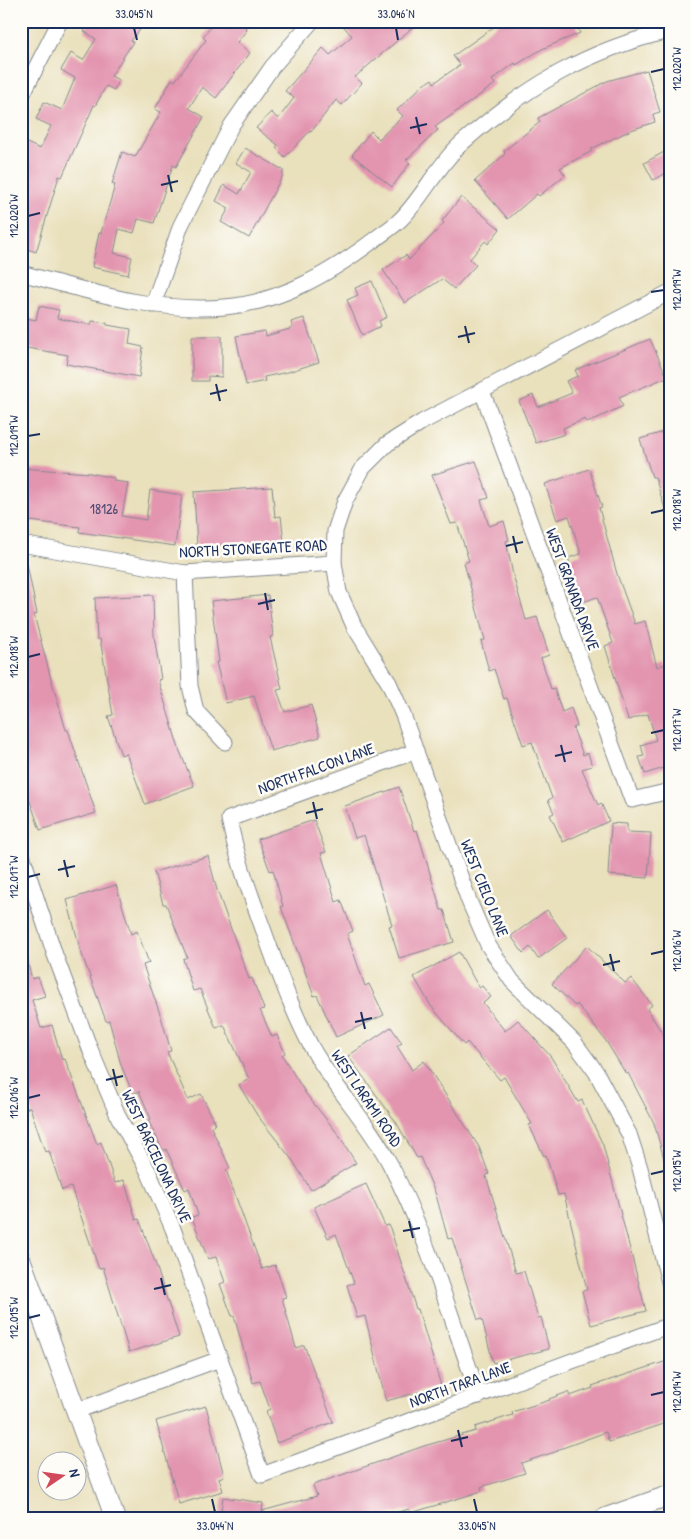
<svg xmlns="http://www.w3.org/2000/svg" width="691" height="1539" font-family="'Patrick Hand',sans-serif">
  <rect width="100%" height="100%" fill="#fdfcf7"/>
  <filter id="ink" filterUnits="userSpaceOnUse"><feTurbulence type="fractalNoise" baseFrequency=".02" numOctaves="2"/><feDisplacementMap in="SourceGraphic" scale="10" xChannelSelector="R" yChannelSelector="G"/><feConvolveMatrix kernelMatrix="1 2 1 2 8 2 1 2 1" color-interpolation-filters="sRGB"/></filter>
  <filter id="wash" filterUnits="userSpaceOnUse"><feTurbulence type="fractalNoise" baseFrequency=".0096" numOctaves="4" result="noise"/><feDisplacementMap in="SourceGraphic" scale="20" xChannelSelector="R" yChannelSelector="G"/><feGaussianBlur stdDeviation="1.12" result="paint"/><feColorMatrix in="noise" values="0 0 0 0 0 0 0 0 0 0 0 0 0 0 0 0 0 1.4 0 .05"/><feComposite in="paint" operator="in"/></filter>
  <g filter="url(#wash)">
    <rect width="100%" height="100%" fill="#e9e0bc"/>
    <g id="blocks">
      <g fill="#e395b0">
        <polygon points="91,21 147,21 131,41 133,42 111,76 119,80 114,90 106,86 95,106 94,105 62,177 59,176 36,252 21,247 21,199 26,182 21,181 21,155 27,143 40,149 51,126 36,119 44,102 62,110 75,78 61,70 71,53 83,60 96,39 84,31"/>
        <polygon points="215,21 252,21 245,28 247,30 237,42 250,53 216,98 202,87 189,108 204,117 176,167 173,165 154,223 138,219 134,233 119,229 114,253 132,257 128,275 92,267 99,233 101,233 115,185 112,184 122,152 135,157 161,112 155,109 172,79 175,81 206,40 203,37"/>
        <polygon points="339,21 420,21 355,77 362,83 342,105 336,100 311,132 310,131 285,157 276,148 278,145 256,128 271,112 278,119 294,98 285,91 323,48 330,55 352,36"/>
        <polygon points="502,21 575,21 580,33 542,49 516,65 515,63 492,80 495,84 435,127 438,130 406,160 410,163 392,187 352,155 371,131 379,139 403,116 397,110 423,85 432,79 434,83 460,65 453,56"/>
        <polygon points="647,70 660,112 653,114 655,122 631,130 591,149 592,151 560,168 565,175 539,196 537,194 508,219 475,181 505,154 504,151 540,122 538,118 607,81"/>
        <polygon points="245,148 283,170 283,175 249,238 221,222 229,208 216,201 224,185 239,194 251,172 236,163"/>
        <polygon points="666,151 670,158 670,171 653,180 644,163"/>
        <polygon points="461,197 500,229 488,244 485,241 470,259 476,265 454,289 442,279 405,303 383,270 406,255 409,260 444,223 442,221"/>
        <polygon points="372,281 387,317 379,321 381,326 362,335 347,300 358,295 355,288"/>
        <polygon points="39,306 59,310 57,318 91,325 92,321 107,323 107,325 131,329 129,344 143,347 139,377 66,364 68,355 21,347 21,317 36,320"/>
        <polygon points="304,318 319,362 288,372 264,377 265,381 246,385 236,336 265,331 266,336 293,328 291,322"/>
        <polygon points="192,336 222,336 222,377 208,376 208,381 192,381"/>
        <polygon points="650,339 667,377 619,397 623,406 587,423 585,419 563,428 565,434 536,443 519,401 533,395 538,407 572,393 566,381 578,376 575,370"/>
        <polygon points="670,430 670,515 667,515 655,477 652,477 640,439"/>
        <polygon points="476,461 489,498 481,500 489,526 504,521 509,540 506,541 513,575 526,620 537,617 549,655 541,658 551,689 554,688 562,712 571,708 577,726 573,728 583,755 588,753 592,766 582,769 598,805 601,803 609,821 563,842 550,815 554,813 548,800 552,798 532,742 523,745 507,698 504,699 494,669 489,671 481,641 485,640 464,563 469,561 457,523 451,524 432,475"/>
        <polygon points="21,468 90,473 114,478 114,481 128,483 122,516 146,520 150,490 182,495 175,546 79,532 80,527 21,520"/>
        <polygon points="589,469 602,507 599,508 617,574 635,624 645,621 657,667 665,664 670,678 670,766 645,774 639,757 644,756 641,745 656,740 648,714 628,720 605,646 613,643 597,597 583,602 568,558 581,554 569,516 557,520 545,484"/>
        <polygon points="272,487 275,517 281,516 284,542 245,546 245,544 197,546 194,492"/>
        <polygon points="27,564 37,614 34,615 51,679 66,730 68,730 96,813 40,830 21,775 21,565"/>
        <polygon points="153,595 154,636 161,679 158,680 179,749 194,786 145,804 126,753 121,755 108,716 113,715 100,639 97,639 95,598"/>
        <polygon points="268,595 273,636 270,637 282,689 277,690 285,712 311,705 320,737 271,751 254,696 226,703 216,662 219,662 211,601"/>
        <polygon points="399,787 414,831 417,830 441,910 444,910 454,942 399,958 389,926 392,925 364,835 355,838 345,806"/>
        <polygon points="314,820 326,852 321,853 336,902 341,900 353,931 347,934 365,986 369,984 384,1015 336,1037 317,995 314,996 281,907 283,906 273,870 270,871 258,839"/>
        <polygon points="611,823 627,824 627,832 651,833 648,878 608,875"/>
        <polygon points="208,856 217,890 249,979 252,978 264,1009 260,1010 272,1037 277,1035 285,1053 282,1055 306,1094 338,1134 356,1163 311,1190 293,1161 257,1115 239,1085 249,1079 224,1025 216,1028 200,989 193,991 183,959 187,957 166,904 163,904 154,872"/>
        <polygon points="116,885 131,934 137,931 149,963 143,965 162,1020 171,1051 167,1052 188,1100 201,1094 216,1124 211,1127 230,1168 226,1170 262,1269 275,1265 286,1297 282,1298 296,1348 304,1345 333,1422 277,1443 266,1411 270,1409 260,1381 253,1383 234,1316 232,1316 220,1284 225,1282 216,1257 208,1259 199,1236 192,1217 198,1215 189,1188 185,1190 166,1149 163,1151 148,1120 151,1119 139,1091 133,1094 121,1065 109,1020 106,1021 81,952 67,900"/>
        <polygon points="547,910 567,938 538,959 530,947 523,953 511,936"/>
        <polygon points="587,946 625,983 631,978 652,1005 647,1009 670,1046 670,1165 666,1166 654,1123 628,1073 626,1074 606,1041 577,1004 575,1006 552,984"/>
        <polygon points="459,952 479,988 482,986 491,997 483,1003 505,1031 518,1020 551,1057 578,1102 582,1100 603,1145 646,1311 591,1325 582,1291 587,1290 564,1194 558,1195 546,1155 544,1156 529,1125 532,1124 504,1077 500,1080 467,1042 464,1045 431,1006 414,977"/>
        <polygon points="21,953 25,953 32,979 38,977 45,996 32,1000 41,1028 52,1025 62,1060 65,1059 97,1144 101,1142 115,1183 124,1180 136,1220 139,1219 155,1262 179,1337 129,1352 103,1267 99,1269 71,1187 62,1190 49,1151 45,1152 30,1107 21,1111"/>
        <polygon points="391,1027 402,1043 397,1046 412,1070 424,1061 479,1147 489,1174 486,1176 516,1273 524,1271 538,1318 541,1317 549,1349 493,1363 482,1319 478,1320 452,1238 448,1239 436,1195 420,1157 417,1158 396,1122 348,1056"/>
        <polygon points="366,1184 385,1226 389,1225 416,1309 418,1309 441,1386 386,1401 365,1316 357,1318 347,1285 354,1283 336,1234 328,1238 314,1207"/>
        <polygon points="667,1361 670,1371 670,1422 609,1442 606,1432 557,1450 558,1451 521,1463 525,1473 481,1487 482,1491 411,1513 409,1509 378,1518 220,1518 223,1497 263,1503 262,1511 317,1496 313,1485 424,1446 476,1431 475,1427 513,1415 512,1412 550,1400 549,1399 568,1392 570,1396 593,1388 592,1386"/>
        <polygon points="206,1406 224,1476 219,1478 223,1491 179,1504 156,1421"/>
      </g>
    </g>
  </g>
  <g filter="url(#ink)">
    <use href="#blocks" fill-opacity="0" stroke="#82888d" stroke-width="1"/>
    <g fill="none" stroke-linecap="round" stroke-linejoin="round">
      <defs>
        <polyline id="service" points="21,1309 37,1303"/>
        <g id="minor">
          <polyline points="21,97 60,21"/>
          <path d="M21,273C89,291 154,313 225,307C282,302 330,273 374,240C383,233 393,227 401,219C424,196 438,164 463,142C526,87 588,49 670,31"/>
          <polyline points="153,305 181,225 231,126 272,67 312,21"/>
          <polyline points="482,391 632,800 670,791"/>
          <polyline points="21,544 185,573 334,563 335,531 345,501 363,468 387,444 422,422 670,292"/>
          <polyline points="334,563 339,592 354,626 389,683 403,715 469,901 488,945 512,981 574,1042 596,1072 629,1134 640,1168 670,1286"/>
          <polyline points="185,573 190,686 196,711 225,742"/>
          <path d="M416,751L229,819C237,860 252,898 266,937C280,975 293,1013 312,1048C335,1089 369,1123 390,1164C428,1237 451,1319 479,1396"/>
          <polyline points="21,852 55,955 90,1049 119,1118 148,1171 173,1229 262,1475 670,1325"/>
          <polyline points="76,1411 220,1359"/>
        </g>
        <g id="tertiary">
          <polyline points="21,1260 115,1518"/>
          <polyline points="605,1518 670,1495"/>
        </g>
      </defs>
      <use href="#service" stroke="#82888d" stroke-width="9"/>
      <use href="#minor" stroke="#82888d" stroke-width="17"/>
      <use href="#tertiary" stroke="#82888d" stroke-width="21"/>
      <use href="#service" stroke="#fff" stroke-width="8"/>
      <use href="#minor" stroke="#fff" stroke-width="15"/>
      <use href="#tertiary" stroke="#fff" stroke-width="19"/>
    </g>
  </g>
  <path fill="none" stroke="#1b2f5e" stroke-width="2" d="M134,28L137,40M396,28L398,40M651,72L664,69M416,117L420,134M410,128L427,124M168,175L172,192M161,185L178,181M28,216L40,213M651,292L664,290M465,326L469,343M458,337L475,333M216,384L220,401M210,394L227,390M28,436L40,434M651,513L664,510M513,536L517,553M506,546L523,542M265,593L268,610M258,604L275,600M28,657L40,654M651,733L664,730M561,745L565,762M555,756L572,752M313,802L317,819M306,813L323,809M64,860L68,877M58,870L75,866M28,877L40,874M610,954L614,971M651,954L664,951M603,965L620,961M361,1012L365,1029M355,1022L372,1018M113,1069L117,1086M106,1080L123,1076M28,1098L40,1095M651,1174L664,1171M409,1221L413,1238M403,1231L420,1228M161,1278L165,1295M154,1289L171,1285M28,1318L40,1315M651,1395L664,1392M458,1430L462,1447M451,1441L468,1437M212,1499L215,1512M474,1499L477,1512"/>
  <g text-anchor="middle" dominant-baseline="central" stroke-width="5" stroke-linejoin="round" paint-order="stroke">
    <g font-size="14" fill="#4d4872">
      <text x="104" y="508">18126</text>
    </g>
    <g font-size="16" fill="#1b2f5e" stroke="#fdfcf7">
      <text transform="translate(253 548) rotate(-3)">NORTH STONEGATE ROAD</text>
      <text transform="translate(573 589) rotate(70)">WEST GRANADA DRIVE</text>
      <text transform="translate(316 768) rotate(-20)">NORTH FALCON LANE</text>
      <text transform="translate(485 888) rotate(68)">WEST CIELO LANE</text>
      <text transform="translate(367 1098) rotate(56)">WEST LARAMI ROAD</text>
      <text transform="translate(157 1156) rotate(65)">WEST BARCELONA DRIVE</text>
      <text transform="translate(460 1384) rotate(-20)">NORTH TARA LANE</text>
    </g>
  </g>
  <rect width="691" height="1539" fill="none" stroke="#fdfcf7" stroke-width="55"/>
  <g transform="translate(62 1476) rotate(77)"><circle r="24" fill="#fdfcf7" stroke="#a3aaba"/>
  <path d="M0-4L9 19L0 12L-9 19Z" fill="#d1495b"/>
  <text y="-8" font-size="14" font-weight="bold" text-anchor="middle" fill="#1b2f5e">N</text>
  </g>
  <rect x="28" y="28" width="636" height="1484" fill="none" stroke="#1b2f5e" stroke-width="2"/>
  <g font-size="12" text-anchor="middle" fill="#1b2f5e">
    <text x="134" y="18">33.045°N</text>
    <text x="396" y="18">33.046°N</text>
    <text transform="translate(677 69) rotate(-90)" y="4">112.020°W</text>
    <text transform="translate(14 216) rotate(-90)" y="4">112.020°W</text>
    <text transform="translate(677 290) rotate(-90)" y="4">112.019°W</text>
    <text transform="translate(14 436) rotate(-90)" y="4">112.019°W</text>
    <text transform="translate(677 510) rotate(-90)" y="4">112.018°W</text>
    <text transform="translate(14 657) rotate(-90)" y="4">112.018°W</text>
    <text transform="translate(677 730) rotate(-90)" y="4">112.017°W</text>
    <text transform="translate(14 877) rotate(-90)" y="4">112.017°W</text>
    <text transform="translate(677 951) rotate(-90)" y="4">112.016°W</text>
    <text transform="translate(14 1098) rotate(-90)" y="4">112.016°W</text>
    <text transform="translate(677 1171) rotate(-90)" y="4">112.015°W</text>
    <text transform="translate(14 1318) rotate(-90)" y="4">112.015°W</text>
    <text transform="translate(677 1392) rotate(-90)" y="4">112.014°W</text>
    <text x="215" y="1530">33.044°N</text>
    <text x="477" y="1530">33.045°N</text>
  </g>
</svg>
